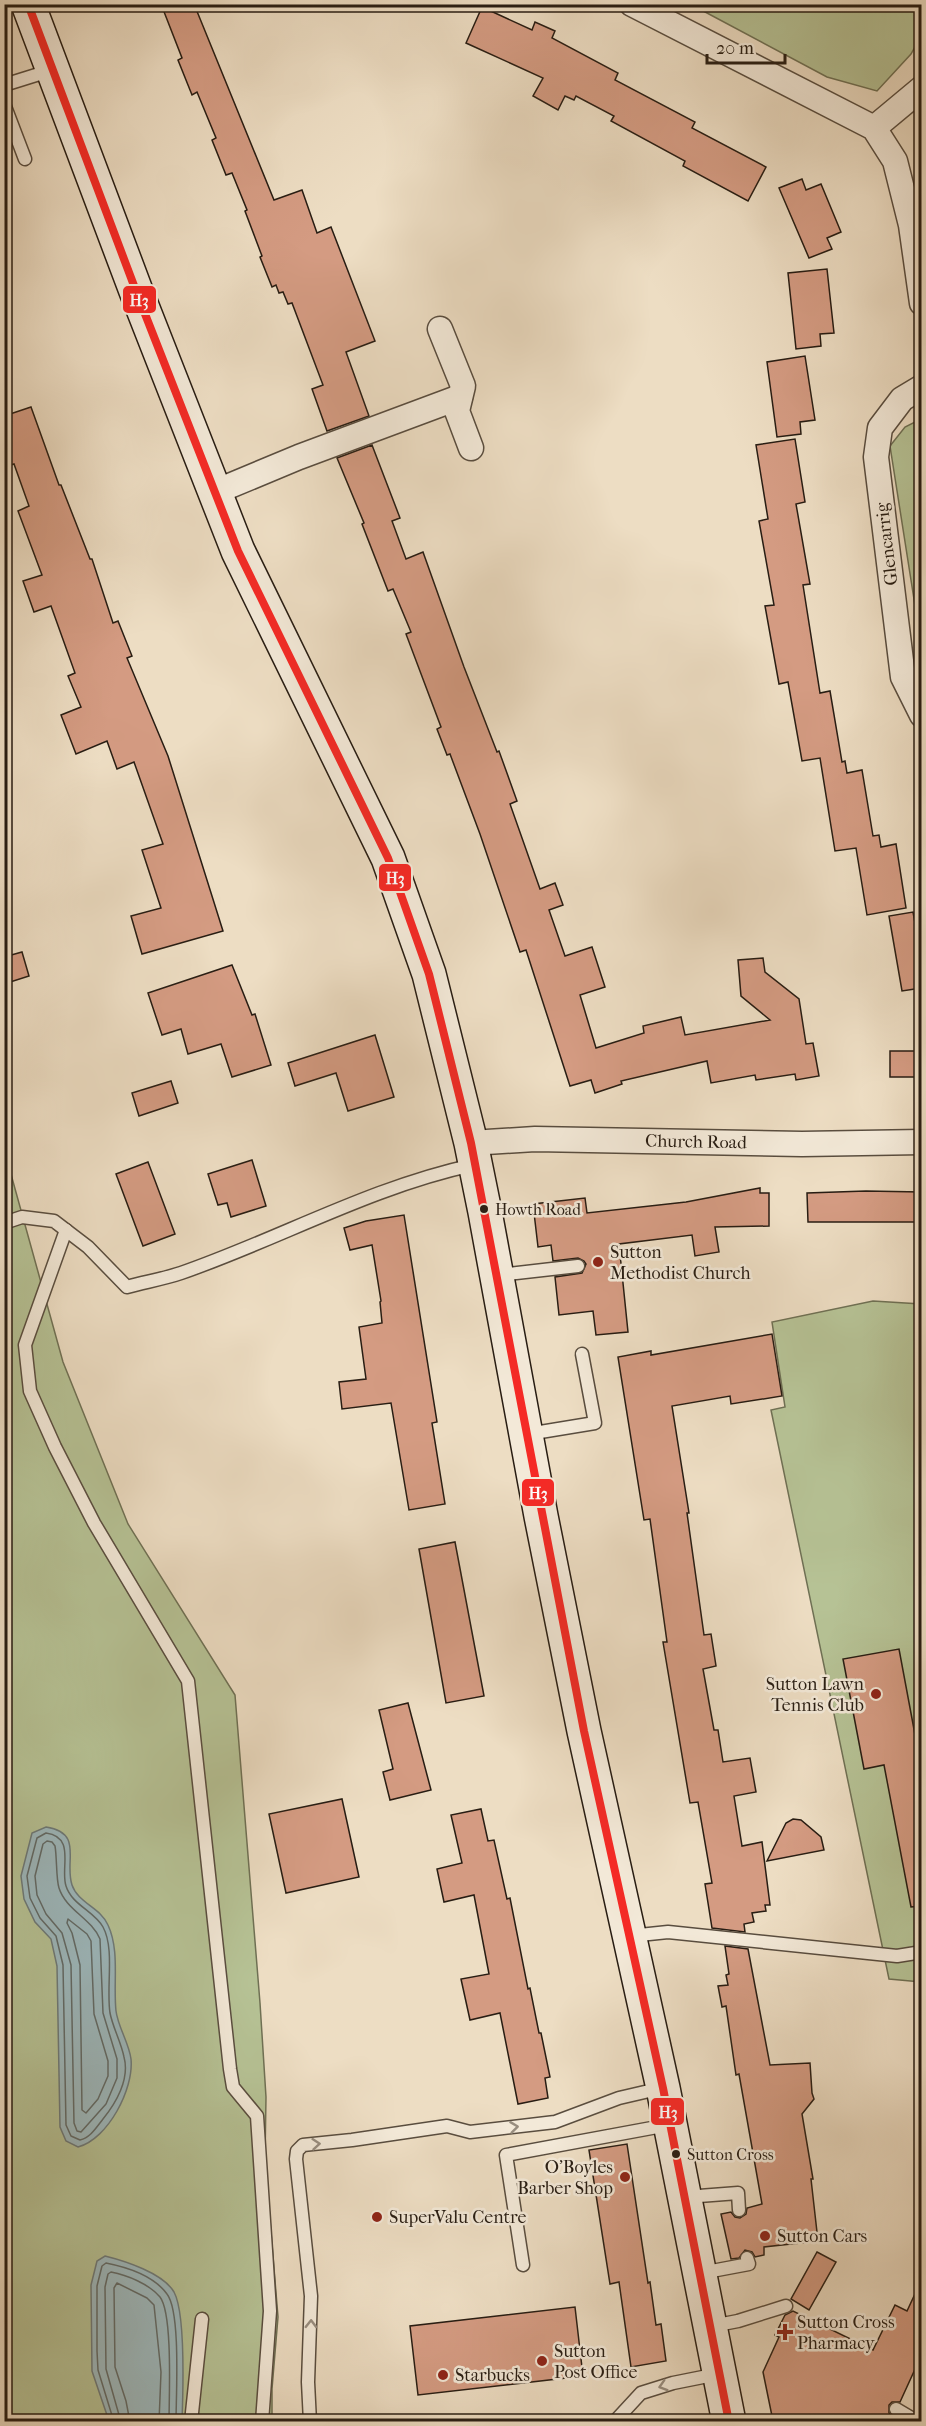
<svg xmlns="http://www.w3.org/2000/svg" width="926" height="2426" font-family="'IM FELL French Canon',serif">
  <rect width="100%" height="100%" fill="#edddc3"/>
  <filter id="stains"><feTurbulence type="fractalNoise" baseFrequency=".00333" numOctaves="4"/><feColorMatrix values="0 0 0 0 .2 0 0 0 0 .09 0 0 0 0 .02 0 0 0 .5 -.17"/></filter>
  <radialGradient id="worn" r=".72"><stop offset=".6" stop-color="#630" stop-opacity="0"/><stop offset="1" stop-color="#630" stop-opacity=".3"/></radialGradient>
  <g fill="#b6c295" stroke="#6f7054" stroke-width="1.5">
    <polygon points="692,5 921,5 921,36 911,54 877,91 827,77"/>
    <polygon points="921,419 921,644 890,446 905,427"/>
    <polygon points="4,1149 63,1362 128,1524 235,1695 260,2003 266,2097 265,2159 278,2317 272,2389 272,2421 5,2421"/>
    <polygon points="873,1301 921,1304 921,1982 889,1979 771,1410 785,1407 772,1322"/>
  </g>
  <g fill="#9db9be" stroke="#6e7b7a" stroke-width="1.5">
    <path d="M46,1827C84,1833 64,1861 72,1885C78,1903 101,1908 108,1925C120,1951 113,1983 116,2011C118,2027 129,2043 131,2059C134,2089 108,2139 78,2147L66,2141L60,2127L57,1966L51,1939L35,1922L24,1899L21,1876L32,1833Z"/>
    <path d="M105,2256C125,2261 163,2273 174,2292C186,2314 183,2394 182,2421H109L92,2371L91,2285L97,2261Z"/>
  </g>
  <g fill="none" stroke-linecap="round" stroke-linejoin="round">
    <g stroke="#626b68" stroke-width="1.5">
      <path d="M46,1833C76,1837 60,1868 66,1886C72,1905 94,1911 103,1927C115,1949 106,1987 110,2013C113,2028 121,2042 124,2057C130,2079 116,2103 103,2119C96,2128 90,2138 80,2140L71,2136L66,2125L63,1965L56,1936L40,1918L30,1898L27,1876L37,1838Z"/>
      <path d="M47,1841L52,1842L55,1846C57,1857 56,1879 59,1888C66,1910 91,1918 100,1939L103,2013L117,2059V2078L106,2104L81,2132L77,2131L74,2123L71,1965L62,1933L46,1914L37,1895L35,1876L43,1844Z"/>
      <polygon points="68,1919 87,1934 91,1941 94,2014 108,2061 108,2076 98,2099 86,2113 82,2110 80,1965 72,1933 67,1923"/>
      <path d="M114,2422L98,2370L97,2351V2286L102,2266L106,2263C126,2267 154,2276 167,2294C181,2312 176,2396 176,2422"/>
      <path d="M121,2422L106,2369L105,2287L108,2274L111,2272C127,2275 149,2284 160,2297C173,2314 169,2398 169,2422"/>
      <polyline points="130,2422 126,2401 115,2367 114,2288 117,2283 147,2298 154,2305 161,2372 159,2422"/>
    </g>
  </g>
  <g fill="#d49b82" stroke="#281d13" stroke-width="1.5">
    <polygon points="161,4 194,4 274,200 302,190 317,233 331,227 375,341 346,352 369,416 327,431 312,389 323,385 292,303 288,304 283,292 279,293 276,285 272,287 260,257 262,256 245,211 247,210 232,173 226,175 212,140 216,138 197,92 192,95 178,60 182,58"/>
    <polygon points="482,7 532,30 535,22 555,31 552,38 618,73 615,80 695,122 692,128 766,167 748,201 683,166 685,161 611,121 614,116 576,96 574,100 565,96 558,110 533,96 543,78 466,43"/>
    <polygon points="802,179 806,190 821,184 841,232 827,238 832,249 809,258 779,188"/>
    <polygon points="827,269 834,333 820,334 821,346 796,349 788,273"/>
    <polygon points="805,356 815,420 800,422 801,434 777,437 767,362"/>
    <polygon points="31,407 59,485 61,485 90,559 92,559 113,623 118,621 132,656 127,658 168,756 223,931 142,954 131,916 161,908 142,850 163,844 134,762 117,769 107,741 76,754 61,715 81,707 68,676 75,673 51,606 34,612 23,581 42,575 18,511 29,506 14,464 4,467 4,416"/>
    <polygon points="795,439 805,502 796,504 810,584 803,585 820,693 830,691 842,762 845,761 847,773 862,770 873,836 879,835 881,847 896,844 906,908 867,915 856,848 835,851 820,758 802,761 788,682 779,684 765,606 774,605 759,521 768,519 756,445"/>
    <polygon points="372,445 400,518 392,521 406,559 423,552 464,667 497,752 499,751 517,801 510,804 540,889 555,883 563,905 549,910 565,956 592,947 605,987 580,995 596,1048 644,1033 643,1026 681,1017 685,1035 770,1020 741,996 738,960 763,958 765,972 799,999 806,1044 813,1043 819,1076 796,1080 795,1074 756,1080 755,1075 711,1083 707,1061 621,1081 622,1084 595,1093 591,1080 570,1086 526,950 520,952 480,834 450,754 447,755 437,729 441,727 406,634 411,632 393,589 388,591 362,524 364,523 337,458"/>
    <polygon points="913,912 915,923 921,922 921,988 902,991 889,916"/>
    <polygon points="22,952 29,976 4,984 4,957"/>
    <polygon points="232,965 252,1015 255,1014 271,1065 232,1077 221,1044 188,1054 181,1029 162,1035 148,993"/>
    <polygon points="375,1035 394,1097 348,1111 336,1073 295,1086 288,1063"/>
    <rect x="890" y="1051" width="31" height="26"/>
    <polygon points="171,1081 178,1103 139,1116 132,1093"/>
    <polygon points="252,1160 266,1206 231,1217 227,1203 218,1205 208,1174"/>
    <polygon points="148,1162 175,1234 143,1246 116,1174"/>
    <polygon points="760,1188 760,1193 769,1193 769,1226 715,1227 719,1252 695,1256 692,1235 619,1244 628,1332 596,1335 593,1311 559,1315 555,1277 582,1273 586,1264 584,1261 578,1258 553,1261 551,1245 538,1247 533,1204 585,1198 587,1213 686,1202"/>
    <polygon points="866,1191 921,1192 921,1222 808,1222 807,1193"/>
    <polygon points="404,1215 437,1422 432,1423 445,1504 409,1510 391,1403 342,1409 339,1382 366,1379 359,1327 382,1323 380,1302 381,1301 372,1245 350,1250 344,1228 366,1221"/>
    <polygon points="772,1334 782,1396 731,1404 730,1396 672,1406 689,1513 687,1513 704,1635 711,1634 716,1666 703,1669 714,1730 718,1730 723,1762 750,1758 756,1792 734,1796 742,1846 762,1842 770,1905 765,1905 766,1911 752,1913 754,1922 744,1924 745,1932 712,1928 705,1884 712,1883 698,1802 690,1803 663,1642 667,1642 650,1519 644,1520 618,1357 651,1351 651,1355"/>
    <polygon points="455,1542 484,1696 446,1703 419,1549"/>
    <polygon points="899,1649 916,1740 921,1739 921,1906 911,1907 884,1765 864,1769 843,1659"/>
    <polygon points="408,1703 431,1790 390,1800 383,1772 393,1769 379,1710"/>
    <polygon points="342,1799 359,1877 286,1893 269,1814"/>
    <polygon points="481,1809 488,1841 494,1840 507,1899 510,1898 528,1989 530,1988 539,2033 541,2033 550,2077 545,2078 548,2098 518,2104 500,2013 470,2020 461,1979 489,1974 474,1895 444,1902 437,1869 462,1863 451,1815"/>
    <polygon points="793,1819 801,1820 821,1837 824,1850 767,1861 786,1823"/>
    <polygon points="725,1946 748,1949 770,2065 810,2063 812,2093 814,2099 802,2114 813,2179 811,2179 818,2241 764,2247 764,2255 755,2257 752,2252 745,2250 739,2258 731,2259 721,2214 731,2212 735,2217 740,2218 746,2214 747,2208 762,2204 739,2074 736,2075 726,2006 722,2007 718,1986 728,1985 726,1975 729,1974"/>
    <polygon points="627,2144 648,2283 650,2282 656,2325 661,2324 666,2361 631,2367 619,2282 610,2284 589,2150"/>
    <polygon points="817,2252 836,2262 809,2310 791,2299"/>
    <polygon points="921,2281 921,2356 900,2402 892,2402 889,2405 889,2413 892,2416 889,2421 773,2421 763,2372 779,2337 775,2335 785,2315 793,2311 873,2350 895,2305 907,2311"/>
    <polygon points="575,2307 583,2376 418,2395 410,2326"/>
  </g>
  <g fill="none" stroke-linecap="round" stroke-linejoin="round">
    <defs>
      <g id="lane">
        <polyline points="4,85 52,70"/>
        <polyline points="4,104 25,159"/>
        <path d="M4,1223L22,1217L54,1221L88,1247L127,1287C145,1282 163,1279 181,1273C279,1239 371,1187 473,1165"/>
        <polyline points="66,1230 25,1345 30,1391 55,1447 94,1523 188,1681 230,2069 233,2087 257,2116 270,2311 262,2422"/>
        <polyline points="499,1275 578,1266"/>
        <polyline points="528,1434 595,1423 582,1354"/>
        <polyline points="630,1936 668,1932 897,1956 922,1952"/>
        <polyline points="686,2197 738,2193 739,2210"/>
        <polyline points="523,2265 506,2155 668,2125"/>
        <polyline points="701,2273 749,2264 747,2258"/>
        <polyline points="712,2326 738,2321 786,2306"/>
        <polyline points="896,2409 918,2422"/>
        <polyline points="191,2422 202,2319"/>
        <polyline points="310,2422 308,2382 311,2296 296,2159 297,2151 303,2145 352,2140 447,2126 470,2132 555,2122 619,2098 662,2088"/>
        <polyline points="617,2422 617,2419 641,2393 673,2383 718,2374"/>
      </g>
      <g id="street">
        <polyline points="632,4 874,128 895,161 911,225 922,303"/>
        <polyline points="874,128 922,88"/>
        <polyline points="440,329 463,386 457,411 471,448"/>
        <polyline points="922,387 902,399 880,428 876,457 903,677 922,715"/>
        <polyline points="215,492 299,457 460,397"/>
        <polyline points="471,1143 535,1139 802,1144 922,1142"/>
      </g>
      <polyline id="secondary" points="28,4 136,291 238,551 388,858 429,974 471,1143 485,1212 541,1516 584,1731 663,2088 729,2422"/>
    </defs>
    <use href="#lane" stroke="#594d3f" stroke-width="15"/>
    <use href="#street" stroke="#594d3f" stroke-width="27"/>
    <use href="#secondary" stroke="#281d13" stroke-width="36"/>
    <use href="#lane" stroke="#f3e9d8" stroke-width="12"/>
    <use href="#street" stroke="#f3e9d8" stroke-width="24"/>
    <use href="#secondary" stroke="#f3e9d8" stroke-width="33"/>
    <defs>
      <polyline id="bus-1" points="28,4 136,291 238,551 388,858 429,974 471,1143 584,1731 663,2088 729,2422"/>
    </defs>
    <use href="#bus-1" stroke="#f3e9d8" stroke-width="12"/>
    <use href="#bus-1" stroke="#f52a26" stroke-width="8"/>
  </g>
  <defs><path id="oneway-chevron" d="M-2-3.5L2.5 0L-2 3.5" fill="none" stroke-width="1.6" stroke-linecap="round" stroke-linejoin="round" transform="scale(1.5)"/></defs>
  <g stroke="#988d7f">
    <use href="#oneway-chevron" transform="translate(514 2127) rotate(-7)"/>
    <use href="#oneway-chevron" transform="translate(316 2144) rotate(-5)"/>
    <use href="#oneway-chevron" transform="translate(311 2324) rotate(-89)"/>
    <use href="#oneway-chevron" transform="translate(663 2386) rotate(163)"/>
  </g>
  <g fill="#281d13" stroke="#f3e9d8" stroke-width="2">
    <circle cx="484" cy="1209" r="5"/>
    <circle cx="676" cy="2154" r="5"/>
  </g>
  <g fill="#8f2418" stroke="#f3e9d8" stroke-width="2">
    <circle cx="598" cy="1262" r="6"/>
    <circle cx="876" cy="1694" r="6"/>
    <circle cx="625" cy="2177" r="6"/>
    <circle cx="377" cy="2217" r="6"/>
    <circle cx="765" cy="2236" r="6"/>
    <path d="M782 2323h6v6h6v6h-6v6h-6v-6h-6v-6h6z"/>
    <circle cx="542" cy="2361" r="6"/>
    <circle cx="443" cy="2375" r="6"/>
  </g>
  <g text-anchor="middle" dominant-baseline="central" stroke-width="5" stroke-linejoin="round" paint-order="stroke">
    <g font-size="16" fill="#281d13" stroke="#f3e9d8" text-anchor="start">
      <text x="495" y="1209">Howth Road</text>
      <text x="687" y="2154">Sutton Cross</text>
    </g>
    <g font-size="18" fill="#281d13" stroke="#f3e9d8">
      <text transform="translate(887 544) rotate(-97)">Glencarrig</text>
      <text transform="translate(696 1142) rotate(1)">Church Road</text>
    </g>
    <g font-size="18" fill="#281d13" stroke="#f3e9d8" text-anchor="start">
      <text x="610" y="1252">Sutton<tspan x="610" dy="21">Methodist Church</tspan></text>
      <text x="864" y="1684" text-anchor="end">Sutton Lawn<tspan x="864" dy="21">Tennis Club</tspan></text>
      <text x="613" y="2167" text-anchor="end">O'Boyles<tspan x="613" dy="21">Barber Shop</tspan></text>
      <text x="389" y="2217">SuperValu Centre</text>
      <text x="777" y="2236">Sutton Cars</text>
      <text x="797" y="2322">Sutton Cross<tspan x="797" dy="21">Pharmacy</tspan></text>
      <text x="554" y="2351">Sutton<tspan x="554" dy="21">Post Office</tspan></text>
      <text x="455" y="2375">Starbucks</text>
    </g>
  </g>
  <g stroke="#f3e9d8" stroke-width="2">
    <rect x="122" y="285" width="35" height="29" rx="6" fill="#f52a26"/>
    <rect x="378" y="863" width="34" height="29" rx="6" fill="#f52a26"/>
    <rect x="521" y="1478" width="34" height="29" rx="6" fill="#f52a26"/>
    <rect x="650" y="2097" width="35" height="29" rx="6" fill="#f52a26"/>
  </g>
  <g font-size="16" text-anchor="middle" font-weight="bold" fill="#fff">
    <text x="139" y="306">H3</text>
    <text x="395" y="884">H3</text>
    <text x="538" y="1499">H3</text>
    <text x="668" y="2118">H3</text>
  </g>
  <rect width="926" height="2426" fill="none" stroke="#edddc3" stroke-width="24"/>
  <rect x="6" y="6" width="914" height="2414" fill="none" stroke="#281d13" stroke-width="3"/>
  <rect x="12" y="12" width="902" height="2402" fill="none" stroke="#281d13" stroke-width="1.5"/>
  <path d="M707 54v9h78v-9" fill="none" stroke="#281d13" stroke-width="3"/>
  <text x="716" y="54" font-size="18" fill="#281d13" stroke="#f3e9d8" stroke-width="4.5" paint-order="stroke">20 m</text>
  <rect width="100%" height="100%" filter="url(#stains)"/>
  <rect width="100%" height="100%" fill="url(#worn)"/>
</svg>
